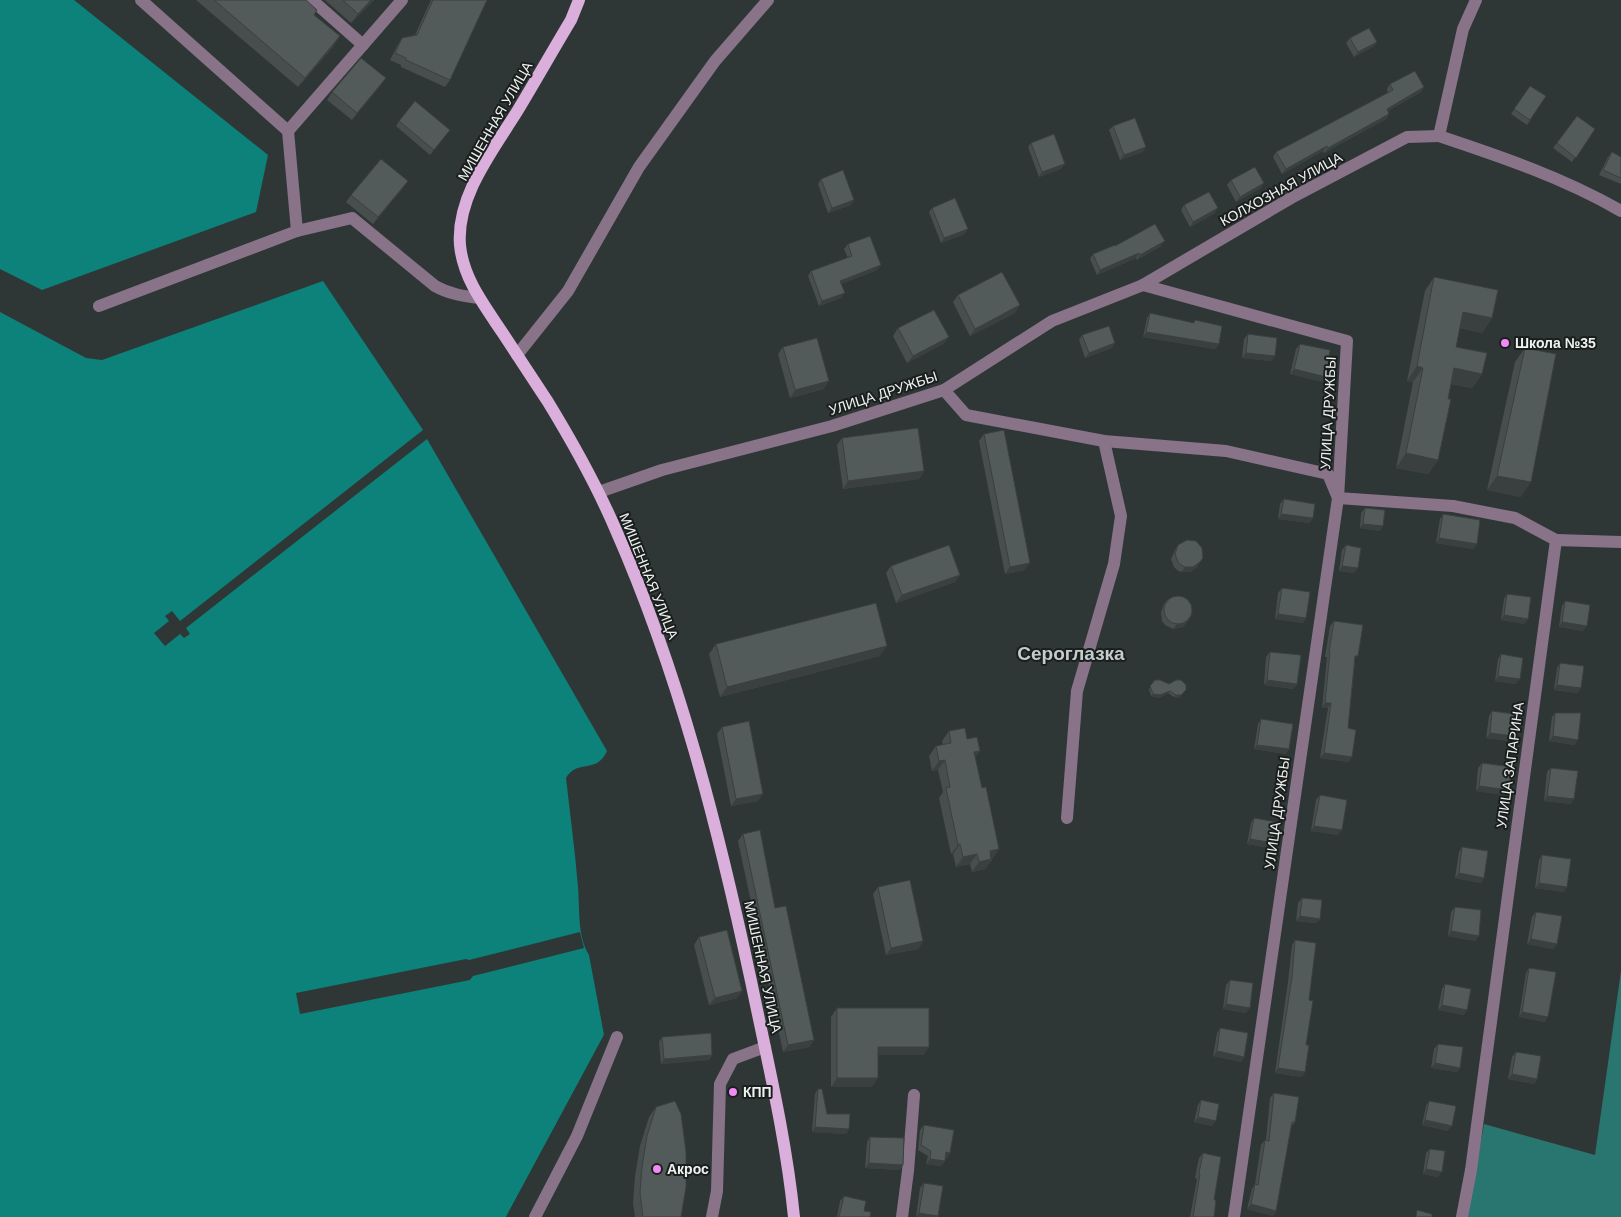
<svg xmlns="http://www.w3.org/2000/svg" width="1621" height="1217" font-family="Helvetica,sans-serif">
  <rect width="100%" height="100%" fill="#2f3736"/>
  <polygon fill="#29756f" points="1621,971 1621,1217 1467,1217 1484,1124 1595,1155"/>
  <g fill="#0c827a">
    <polygon points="0,0 74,0 268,155 256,212 42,290 0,269"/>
    <path d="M323,281L423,430L180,621L172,611L165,616L169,621L154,633L165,646L180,634L184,638L190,634L186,628L427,439L607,751C596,775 578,758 566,778C570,814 575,850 578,887C580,910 577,935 589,955L604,1035L506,1217H0V312L86,358L102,360Z"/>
  </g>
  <g fill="#2f3736">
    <polygon points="580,932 584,948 473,976 470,980 300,1014 296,993 466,959 469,960"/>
    <polygon points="604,1035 607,1035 508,1217 506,1217"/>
  </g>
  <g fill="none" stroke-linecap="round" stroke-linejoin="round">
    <g stroke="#897389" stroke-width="12">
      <polyline points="141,0 288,131 402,0"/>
      <polyline points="312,0 363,45"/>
      <path d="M1476,0L1463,29L1439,136C1502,157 1564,178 1621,211"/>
      <path d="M297,231L352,218L435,286C449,294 463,296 479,298"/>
      <polyline points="1143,285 1291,198 1407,137 1439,136"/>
      <polyline points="99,306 297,231 288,131"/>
      <polyline points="517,355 568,291 639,167 715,61 768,0"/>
      <polyline points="944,390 966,415 1104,441 1226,451 1328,474 1338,498 1453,506 1515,518 1556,540 1471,1170 1462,1217"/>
      <polyline points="599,492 662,470 832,426 944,390 1052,321 1143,285 1347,341 1338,498 1234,1217"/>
      <polyline points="1556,540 1621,542"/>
      <polyline points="1067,818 1077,691 1114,564 1121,516 1104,441"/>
      <polyline points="535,1217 577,1136 617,1037"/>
      <polyline points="712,1217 717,1191 720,1084 733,1059 765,1047"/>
      <polyline points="902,1217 908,1171 914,1095"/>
    </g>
    <path stroke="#dbafdc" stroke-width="12" d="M579,0L571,20C553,50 536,80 518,110C494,149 456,196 460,245C463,278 484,305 502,332C517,355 533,379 548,402C573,443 596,484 615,528C679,673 718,827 751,981C767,1059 786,1137 794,1217"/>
  </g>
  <g fill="#474e4d">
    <polygon points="196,0 306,0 334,46 298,87"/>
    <polygon points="325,0 374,0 351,23"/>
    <polygon points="431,0 487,0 450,80 445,87 401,67 401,65 390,60 397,46 402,38 415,35"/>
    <polygon points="1350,38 1377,42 1373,47 1354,57 1346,43"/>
    <polygon points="1390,84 1424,87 1421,92 1388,111 1389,114 1386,119 1324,153 1323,151 1282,174 1273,157 1276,152 1388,93 1387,89"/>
    <polygon points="381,85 352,120 327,100 332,92"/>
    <polygon points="1530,86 1546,96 1527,125 1511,114"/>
    <polygon points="1577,116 1595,129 1572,162 1553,148"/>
    <polygon points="399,121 450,130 430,155 396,126"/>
    <polygon points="1113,126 1143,152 1120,160 1109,130"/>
    <polygon points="1031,143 1061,169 1039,177 1028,147"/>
    <polygon points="1612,152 1621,157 1621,184 1599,175 1608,157"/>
    <polygon points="821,179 854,200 851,205 828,213 818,184"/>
    <polygon points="1231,180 1261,188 1236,202 1227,185"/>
    <polygon points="403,188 373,224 346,202 351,195"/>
    <polygon points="1184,205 1215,213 1190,227 1181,210"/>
    <polygon points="932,208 968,229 964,234 941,243 929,212"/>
    <polygon points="848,244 877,270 841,284 841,298 819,306 808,276 811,271 848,258 844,249"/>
    <polygon points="1115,246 1161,246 1137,260 1136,258 1097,275 1090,259 1093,254"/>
    <polygon points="1434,277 1492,318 1482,333 1459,328 1456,347 1482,374 1472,388 1451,384 1438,460 1428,474 1396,468 1413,382 1407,381 1425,291"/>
    <polygon points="958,295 1015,313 970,336 953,302"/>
    <polygon points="1150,313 1193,323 1195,320 1219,344 1215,349 1143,337 1147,318"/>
    <polygon points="898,328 949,337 943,344 907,363 893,336"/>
    <polygon points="1248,334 1272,361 1242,358 1244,339"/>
    <polygon points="1082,335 1112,348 1085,358 1079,340"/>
    <polygon points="1300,344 1323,382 1290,374 1296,349"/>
    <polygon points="783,347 824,389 790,398 778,354"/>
    <polygon points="1525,348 1521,497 1487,490 1515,362"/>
    <polygon points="984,434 1025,570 1005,574 979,441"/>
    <polygon points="842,438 924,471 919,479 843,489 837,445"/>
    <polygon points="1284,499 1313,518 1309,523 1278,519 1280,504"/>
    <polygon points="1365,508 1380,531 1360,528 1361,513"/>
    <polygon points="1443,514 1477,544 1473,549 1436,543 1440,519"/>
    <polygon points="1178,545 1200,562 1197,567 1190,572 1181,572 1177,570 1174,567 1171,559 1175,550"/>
    <polygon points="1346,545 1354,573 1339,571 1342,550"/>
    <polygon points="891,566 955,582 896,603 886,573"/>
    <polygon points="1282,588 1306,618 1303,623 1275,619 1278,593"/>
    <polygon points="1507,594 1528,619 1524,624 1501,620 1504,599"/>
    <polygon points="1168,599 1190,618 1183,627 1173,629 1165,625 1162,621 1161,613 1164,604"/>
    <polygon points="1565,601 1583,631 1559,627 1562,606"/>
    <polygon points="1334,621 1355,661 1348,728 1349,762 1320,758 1328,708 1322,708 1327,657 1325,657 1330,626"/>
    <polygon points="716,644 880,656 720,697 709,654"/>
    <polygon points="1270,652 1297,684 1293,689 1264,685 1266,657"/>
    <polygon points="1501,654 1516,684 1495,681 1498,659"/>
    <polygon points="1560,663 1578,693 1554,690 1557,668"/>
    <polygon points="1155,680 1169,684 1186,690 1179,698 1174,697 1168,693 1159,698 1151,696 1149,689"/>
    <polygon points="1492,711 1508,741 1486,738 1489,716"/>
    <polygon points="1555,713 1575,745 1549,741 1552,717"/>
    <polygon points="1261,719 1286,754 1254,749 1258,724"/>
    <polygon points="722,727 758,801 731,806 717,734"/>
    <polygon points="949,731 967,739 980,751 975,758 982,788 999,849 985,869 972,872 970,864 956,867 953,854 951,854 939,798 943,792 938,770 932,771 929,756 936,746 943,745 942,741"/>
    <polygon points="1482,763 1505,795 1476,791 1478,768"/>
    <polygon points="1551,768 1571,804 1544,801 1547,772"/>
    <polygon points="1320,795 1338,835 1311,831 1316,800"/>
    <polygon points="1254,818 1273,843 1270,848 1247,844 1251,823"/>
    <polygon points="743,834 775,908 814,1040 809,1047 783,1052 738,841"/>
    <polygon points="1462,847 1484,878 1481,883 1455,878 1459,852"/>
    <polygon points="1542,855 1564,892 1535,888 1539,860"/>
    <polygon points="878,887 923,941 918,949 886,955 873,894"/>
    <polygon points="1302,898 1320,919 1316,923 1296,921 1298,903"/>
    <polygon points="1455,907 1479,936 1475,941 1448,936 1451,912"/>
    <polygon points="1536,912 1557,944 1553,949 1527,944 1532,917"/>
    <polygon points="699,937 742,991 737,998 709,1005 694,945"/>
    <polygon points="1295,940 1309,1000 1306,1045 1305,1072 1302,1077 1275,1073 1288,982 1292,945"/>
    <polygon points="1529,968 1545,1022 1519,1017 1526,973"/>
    <polygon points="1230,980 1246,1013 1223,1009 1226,985"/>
    <polygon points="1445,984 1464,1015 1438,1010 1442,989"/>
    <polygon points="837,1008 929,1047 923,1055 878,1055 872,1087 831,1087 831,1017"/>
    <polygon points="1220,1028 1244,1057 1241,1062 1213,1056 1217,1033"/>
    <polygon points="662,1037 712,1055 709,1060 661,1064 659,1042"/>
    <polygon points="1438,1044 1460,1068 1457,1072 1431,1068 1434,1049"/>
    <polygon points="1516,1052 1537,1079 1534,1084 1508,1079 1512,1057"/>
    <polygon points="818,1089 827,1114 849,1129 846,1134 812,1132 815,1094"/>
    <polygon points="1274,1093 1295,1122 1291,1127 1276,1211 1273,1216 1247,1209 1252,1189 1255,1184 1261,1145 1265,1140 1266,1140 1270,1098"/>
    <polygon points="1201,1100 1212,1126 1194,1122 1198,1105"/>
    <polygon points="1429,1101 1448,1131 1422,1125 1426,1106"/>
    <polygon points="656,1107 681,1217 635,1217 633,1203 635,1176 640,1146 649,1117"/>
    <polygon points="924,1125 950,1153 947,1158 945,1157 945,1161 941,1166 926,1164 928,1156 918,1150 920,1130"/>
    <polygon points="870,1137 903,1165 900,1170 865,1168 867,1142"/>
    <polygon points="1430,1149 1438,1177 1423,1174 1426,1153"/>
    <polygon points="1203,1153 1214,1200 1214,1217 1190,1217 1197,1179 1195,1178 1199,1158"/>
    <polygon points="924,1183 938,1216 938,1217 916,1217 920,1188"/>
    <polygon points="844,1196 864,1211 870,1217 837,1217 840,1201"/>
  </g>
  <g fill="#3a403f">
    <polygon points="371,0 374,0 351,23 358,14"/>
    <polygon points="340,36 334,46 298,87 305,78"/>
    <polygon points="1377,42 1373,47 1354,57 1358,52"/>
    <polygon points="386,78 381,85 352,120 357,113"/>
    <polygon points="1424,87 1421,92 1383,114 1387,109"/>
    <polygon points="1389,114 1386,119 1324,153 1328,148"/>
    <polygon points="1327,146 1323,151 1282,174 1286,169"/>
    <polygon points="1146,147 1143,152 1120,160 1124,155"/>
    <polygon points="1065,164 1061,169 1039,177 1042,172"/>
    <polygon points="408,181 403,188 373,224 378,217"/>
    <polygon points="1264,183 1261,188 1236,202 1240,197"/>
    <polygon points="854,200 851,205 828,213 832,208"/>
    <polygon points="1218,208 1215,213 1190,227 1193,222"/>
    <polygon points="968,229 964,234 941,243 944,238"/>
    <polygon points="1165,241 1161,246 1137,260 1140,255"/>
    <polygon points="1139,253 1136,258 1097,275 1100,270"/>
    <polygon points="881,265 877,270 837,286 840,281"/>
    <polygon points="845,293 841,298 819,306 822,301"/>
    <polygon points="1020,305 1015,313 970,336 975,329"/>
    <polygon points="1463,312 1492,318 1482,333 1453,327"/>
    <polygon points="1146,332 1219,344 1215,349 1143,337"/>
    <polygon points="949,337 943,344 907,363 913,356"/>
    <polygon points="1115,343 1112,348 1085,358 1089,353"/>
    <polygon points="1246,353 1275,356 1272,361 1242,358"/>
    <polygon points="1417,366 1423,368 1413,382 1407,381"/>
    <polygon points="1454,368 1482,374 1472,388 1444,383"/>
    <polygon points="1294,369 1326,377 1323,382 1290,374"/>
    <polygon points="829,381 824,389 790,398 795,390"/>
    <polygon points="1406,453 1438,460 1428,474 1396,468"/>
    <polygon points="924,471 919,479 843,489 848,481"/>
    <polygon points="1497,476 1531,482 1521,497 1487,490"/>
    <polygon points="1281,514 1313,518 1309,523 1278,519"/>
    <polygon points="1363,524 1383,526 1380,531 1360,528"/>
    <polygon points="1439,538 1477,544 1473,549 1436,543"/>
    <polygon points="1200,562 1197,567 1190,572 1181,572 1185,567"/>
    <polygon points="1030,563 1025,570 1005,574 1010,567"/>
    <polygon points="1342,566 1358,568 1354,573 1339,571"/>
    <polygon points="960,575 955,582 896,603 902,595"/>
    <polygon points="1278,614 1306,618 1303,623 1275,619"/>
    <polygon points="1504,615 1528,619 1524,624 1501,620"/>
    <polygon points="1190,618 1183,627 1173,629 1177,624"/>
    <polygon points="1562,622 1587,626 1583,631 1559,627"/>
    <polygon points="887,646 880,656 720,697 727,687"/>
    <polygon points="1498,676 1520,679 1516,684 1495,681"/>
    <polygon points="1267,680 1297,684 1293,689 1264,685"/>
    <polygon points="1557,685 1581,688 1578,693 1554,690"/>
    <polygon points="1186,690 1179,698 1174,697 1176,695"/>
    <polygon points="1170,691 1168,693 1159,698 1151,696 1153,694"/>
    <polygon points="1325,703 1331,703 1328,708 1322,708"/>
    <polygon points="1490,733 1512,736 1508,741 1486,738"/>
    <polygon points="1553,736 1578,740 1575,745 1549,741"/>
    <polygon points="1257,745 1289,749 1286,754 1254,749"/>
    <polygon points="980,751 973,761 974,752"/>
    <polygon points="1324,753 1352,757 1349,762 1320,758"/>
    <polygon points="945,760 938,770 932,771 939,761"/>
    <polygon points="1479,786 1509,790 1505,795 1476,791"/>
    <polygon points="763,794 758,801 731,806 736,799"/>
    <polygon points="1547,796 1574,799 1571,804 1544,801"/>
    <polygon points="1314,826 1342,830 1338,835 1311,831"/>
    <polygon points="1250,839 1273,843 1270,848 1247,844"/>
    <polygon points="960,844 953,854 951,854 958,845"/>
    <polygon points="999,849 992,859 983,861 990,851"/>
    <polygon points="977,854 970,864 956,867 963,857"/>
    <polygon points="991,859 985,869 972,872 979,862"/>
    <polygon points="1459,873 1484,878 1481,883 1455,878"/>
    <polygon points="1539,883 1567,887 1564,892 1535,888"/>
    <polygon points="1300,916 1320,919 1316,923 1296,921"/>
    <polygon points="1451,931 1479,936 1475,941 1448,936"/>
    <polygon points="1531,939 1557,944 1553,949 1527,944"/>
    <polygon points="923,941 918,949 886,955 891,948"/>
    <polygon points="742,991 737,998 709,1005 715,998"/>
    <polygon points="1226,1004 1250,1008 1246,1013 1223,1009"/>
    <polygon points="1442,1005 1467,1010 1464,1015 1438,1010"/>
    <polygon points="1522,1012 1548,1017 1545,1022 1519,1017"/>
    <polygon points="814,1040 809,1047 783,1052 788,1045"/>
    <polygon points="878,1047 929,1047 923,1055 872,1055"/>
    <polygon points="1217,1051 1244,1057 1241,1062 1213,1056"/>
    <polygon points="712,1055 709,1060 661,1064 664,1059"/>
    <polygon points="1435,1063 1460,1068 1457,1072 1431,1068"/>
    <polygon points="1278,1068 1305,1072 1302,1077 1275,1073"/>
    <polygon points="1512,1074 1537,1079 1534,1084 1508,1079"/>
    <polygon points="837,1078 878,1078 872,1087 831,1087"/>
    <polygon points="1198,1117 1216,1121 1212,1126 1194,1122"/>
    <polygon points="1425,1120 1452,1126 1448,1131 1422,1125"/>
    <polygon points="815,1127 849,1129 846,1134 812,1132"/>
    <polygon points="946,1152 950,1153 947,1158 943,1157"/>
    <polygon points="930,1159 945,1161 941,1166 926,1164"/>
    <polygon points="869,1163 903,1165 900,1170 865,1168"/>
    <polygon points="1426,1169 1442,1172 1438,1177 1423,1174"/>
    <polygon points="1251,1204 1276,1211 1273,1216 1247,1209"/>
    <polygon points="919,1213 938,1216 938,1217 916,1217"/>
  </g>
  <g fill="#535b5a" stroke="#3a403f">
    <polygon points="214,0 306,0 317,10 314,15 340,36 305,78"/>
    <polygon points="343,0 371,0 358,14"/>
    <polygon points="433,0 487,0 450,80 406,60 406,58 395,53 402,38 417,35"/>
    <polygon points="1369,28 1377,42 1358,52 1350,38"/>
    <polygon points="361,58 386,78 357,113 332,92"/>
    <polygon points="1415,71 1424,87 1387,109 1389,114 1328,148 1327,146 1286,169 1276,152 1393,90 1390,84"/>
    <polygon points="1530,86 1546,96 1530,120 1514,109"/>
    <polygon points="415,101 450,130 434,150 399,121"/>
    <polygon points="1577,116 1595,129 1576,158 1557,143"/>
    <polygon points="1135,118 1146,147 1124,155 1113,126"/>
    <polygon points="1054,134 1065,164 1042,172 1031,143"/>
    <polygon points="1612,152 1621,157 1621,178 1603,170"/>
    <polygon points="381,159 408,181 378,217 351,195"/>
    <polygon points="1255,167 1264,183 1240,197 1231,180"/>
    <polygon points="843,170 854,200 832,208 821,179"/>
    <polygon points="1209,192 1218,208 1193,222 1184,205"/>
    <polygon points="955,198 968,229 944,238 932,208"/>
    <polygon points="1155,224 1165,241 1140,255 1139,253 1100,270 1093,254 1115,245 1115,246"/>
    <polygon points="870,236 881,265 840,281 845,293 822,301 811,271 852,256 848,244"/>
    <polygon points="1002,272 1020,305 975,329 958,295"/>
    <polygon points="1434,277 1498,290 1492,318 1463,312 1456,347 1487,353 1482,374 1454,368 1448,399 1451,399 1438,460 1406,453 1423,368 1417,366"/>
    <polygon points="934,310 949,337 913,356 898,328"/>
    <polygon points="1150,313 1194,323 1195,320 1222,326 1219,344 1146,332"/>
    <polygon points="1109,326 1115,343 1089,353 1082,335"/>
    <polygon points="1248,334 1277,338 1275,356 1246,353"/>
    <polygon points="817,338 829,381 795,390 783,347"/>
    <polygon points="1300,344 1330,350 1326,377 1294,369"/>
    <polygon points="1525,348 1556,354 1531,482 1497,476"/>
    <polygon points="918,428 924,471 848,481 842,438"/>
    <polygon points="1004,430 1030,563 1010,567 984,434"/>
    <polygon points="1284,499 1315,504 1313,518 1281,514"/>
    <polygon points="1365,508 1385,510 1383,526 1363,524"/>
    <polygon points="1443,514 1480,520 1477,544 1439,538"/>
    <polygon points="1187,540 1196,541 1202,548 1203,558 1200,562 1193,567 1185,567 1181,565 1178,562 1175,554 1178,545"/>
    <polygon points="949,545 960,575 902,595 891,566"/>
    <polygon points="1346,545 1361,548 1358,568 1342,566"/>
    <polygon points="1282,588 1310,592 1306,618 1278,614"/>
    <polygon points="1507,594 1531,597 1528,619 1504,615"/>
    <circle cx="1178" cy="610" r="14"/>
    <polygon points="1565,601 1590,605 1587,626 1562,622"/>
    <polygon points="876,603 887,646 727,687 716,644"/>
    <polygon points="1334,621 1363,625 1358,656 1355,656 1348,728 1356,730 1352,757 1324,753 1331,703 1325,703 1330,652 1329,652"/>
    <polygon points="1270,652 1301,655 1297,684 1267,680"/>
    <polygon points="1501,654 1523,658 1520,679 1498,676"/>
    <polygon points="1560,663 1584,666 1581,688 1557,685"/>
    <polygon points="1155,680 1160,680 1169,684 1176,680 1181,680 1186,685 1186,690 1181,695 1176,695 1170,691 1160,695 1153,694 1150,686"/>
    <polygon points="1492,711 1514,714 1512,736 1490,733"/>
    <polygon points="1555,713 1581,713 1578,740 1553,736"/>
    <polygon points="1261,719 1293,724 1289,749 1257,745"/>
    <polygon points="749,721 763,794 736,799 722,727"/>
    <polygon points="965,728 967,739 977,737 980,751 974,752 982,788 986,787 999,849 990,851 991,859 979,862 977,854 963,857 960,844 958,845 946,788 950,787 945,760 939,761 936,746 951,743 949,731"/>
    <polygon points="1482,763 1512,767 1509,790 1479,786"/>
    <polygon points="1551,768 1578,771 1574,799 1547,796"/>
    <polygon points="1320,795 1347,800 1342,830 1314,826"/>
    <polygon points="1254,818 1277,822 1273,843 1250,839"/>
    <polygon points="760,830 775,908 786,906 814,1040 788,1045 743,834"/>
    <polygon points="1462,847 1488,851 1484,878 1459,873"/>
    <polygon points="1542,855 1571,859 1567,887 1539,883"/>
    <polygon points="910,880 923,941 891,948 878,887"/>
    <polygon points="1302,898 1322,900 1320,919 1300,916"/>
    <polygon points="1455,907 1481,910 1479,936 1451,931"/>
    <polygon points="1536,912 1562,916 1557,944 1531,939"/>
    <polygon points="727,930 742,991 715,998 699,937"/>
    <polygon points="1295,940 1316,943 1309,1000 1313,1001 1306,1045 1309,1045 1305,1072 1278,1068 1292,977"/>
    <polygon points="1529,968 1556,972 1548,1017 1522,1012"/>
    <polygon points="1230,980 1253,983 1250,1008 1226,1004"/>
    <polygon points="1445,984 1471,989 1467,1010 1442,1005"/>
    <polygon points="837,1008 929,1008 929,1047 878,1047 878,1078 837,1078"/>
    <polygon points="1220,1028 1248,1033 1244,1057 1217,1051"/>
    <polygon points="711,1033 712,1055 664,1059 662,1037"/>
    <polygon points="1438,1044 1463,1047 1460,1068 1435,1063"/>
    <polygon points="1516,1052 1541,1056 1537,1079 1512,1074"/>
    <polygon points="818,1089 822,1089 827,1114 850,1114 849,1129 815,1127"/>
    <polygon points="1274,1093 1299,1097 1295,1122 1292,1122 1276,1211 1251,1204 1255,1184 1258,1185 1265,1140 1269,1141"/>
    <polygon points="1201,1100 1219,1104 1216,1121 1198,1117"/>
    <polygon points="675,1101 681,1114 686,1152 686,1187 681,1217 643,1217 640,1193 642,1167 647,1136 656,1107"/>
    <polygon points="1429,1101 1456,1106 1452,1126 1425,1120"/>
    <polygon points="924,1125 954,1130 950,1153 946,1152 945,1161 930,1159 931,1151 921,1145"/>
    <polygon points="870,1137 904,1138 903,1165 869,1163"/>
    <polygon points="1430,1149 1445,1151 1442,1172 1426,1169"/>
    <polygon points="1203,1153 1221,1157 1214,1200 1216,1200 1214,1217 1193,1217 1200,1174 1199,1173"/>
    <polygon points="924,1183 943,1186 938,1216 919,1213"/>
    <polygon points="844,1196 866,1201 864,1211 871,1212 870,1217 839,1217"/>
    <polygon points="1417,1210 1432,1214 1432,1217 1416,1217"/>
  </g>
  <g fill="#f18af4" stroke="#1a1e1d" stroke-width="2">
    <circle cx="1505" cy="343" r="5"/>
    <circle cx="733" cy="1092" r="5"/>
    <circle cx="657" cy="1169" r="5"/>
  </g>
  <g text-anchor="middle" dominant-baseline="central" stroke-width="4" stroke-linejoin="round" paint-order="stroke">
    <g font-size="14" fill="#eef3f2" stroke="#1a1e1d">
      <text transform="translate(495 121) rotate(-60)">МИШЕННАЯ УЛИЦА</text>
      <text transform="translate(1281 189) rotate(-29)">КОЛХОЗНАЯ УЛИЦА</text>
      <text transform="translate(883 393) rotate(-18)">УЛИЦА ДРУЖБЫ</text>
      <text transform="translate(1328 413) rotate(-87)">УЛИЦА ДРУЖБЫ</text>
      <text transform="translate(649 576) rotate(68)">МИШЕННАЯ УЛИЦА</text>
      <text transform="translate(1510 765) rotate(-82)">УЛИЦА ЗАПАРИНА</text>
      <text transform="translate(1277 813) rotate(-82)">УЛИЦА ДРУЖБЫ</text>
      <text transform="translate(763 967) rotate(78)">МИШЕННАЯ УЛИЦА</text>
    </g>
    <g font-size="14" font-weight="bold" fill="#eef3f2" stroke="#1a1e1d" text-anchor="start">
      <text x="1515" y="343">Школа №35</text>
      <text x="743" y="1092">КПП</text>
      <text x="667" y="1169">Акрос</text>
    </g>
    <g font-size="19" font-weight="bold" fill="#c4cdcc" stroke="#1a1e1d">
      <text x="1071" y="653">Сероглазка</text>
    </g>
  </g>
</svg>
